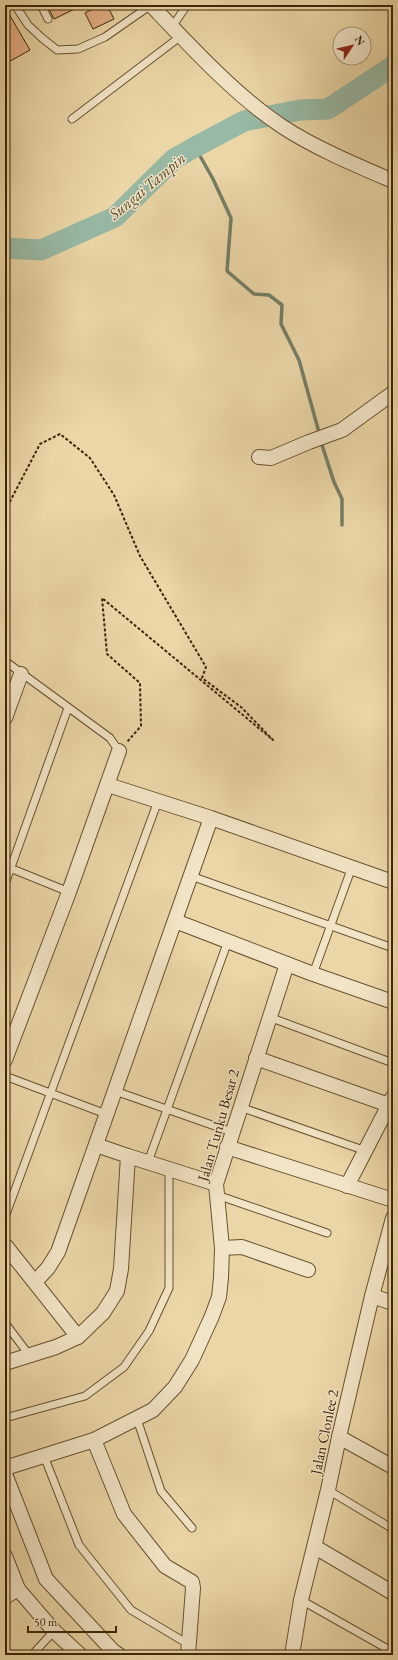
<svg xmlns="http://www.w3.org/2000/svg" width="398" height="1660" font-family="'EB Garamond',serif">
  <rect width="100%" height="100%" fill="#ebd6a7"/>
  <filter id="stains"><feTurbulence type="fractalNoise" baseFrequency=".005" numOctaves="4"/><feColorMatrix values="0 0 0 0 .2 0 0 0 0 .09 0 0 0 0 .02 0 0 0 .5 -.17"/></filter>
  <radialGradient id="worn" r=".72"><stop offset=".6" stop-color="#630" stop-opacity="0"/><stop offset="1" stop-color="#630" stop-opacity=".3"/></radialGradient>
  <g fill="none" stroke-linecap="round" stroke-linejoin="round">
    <g stroke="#747e66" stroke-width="3.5">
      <polyline points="195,147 213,179 231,218 227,271 254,294 269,295 282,305 281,324 299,360 320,436"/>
      <polyline points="321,442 334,482 342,499 342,525"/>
    </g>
    <polyline stroke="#98b9a5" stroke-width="21" points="5,248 41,250 115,217 174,159 195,147 244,121 300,110 328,109 393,66"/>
  </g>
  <g fill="#e4af85" stroke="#3d2507">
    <polygon points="47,5 83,5 54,19"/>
    <polygon points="101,5 107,5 114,19 93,29 85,13"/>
    <polygon points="9,14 30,50 5,64 5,16"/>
  </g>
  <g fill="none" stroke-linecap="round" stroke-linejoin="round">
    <defs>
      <g id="lane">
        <polyline points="15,5 28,25 42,38 57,50 78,49 105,37 151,5"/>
        <polyline points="41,5 48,19"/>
        <polyline points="172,27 187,5"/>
        <polyline points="72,119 181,36"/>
        <polyline points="5,661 110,738 119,751"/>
        <polyline points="5,866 69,892"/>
        <polyline points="191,876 393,948"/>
        <polyline points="5,884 68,708"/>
        <polyline points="313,974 352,867"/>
        <polyline points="269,1017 393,1063"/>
        <polyline points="5,1076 106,1114"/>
        <polyline points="115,1091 232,1132"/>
        <polyline points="240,1107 366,1151"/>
        <polyline points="148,1162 228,941"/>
        <polyline points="217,1195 327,1233"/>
        <polyline points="5,1217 158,801"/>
        <polyline points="5,1323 30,1356"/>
        <polyline points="5,1418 85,1396 124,1367 149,1331 169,1288 169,1169"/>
        <polyline points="137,1419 161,1491 192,1528"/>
        <polyline points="44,1456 79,1545 131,1610 188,1644"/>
        <polyline points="328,1490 393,1529"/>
        <polyline points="301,1600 393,1652"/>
        <polyline points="32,1655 54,1631"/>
      </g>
      <g id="street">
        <path d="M151,5C190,46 237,97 283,127C315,148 358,166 393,181"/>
        <polyline points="259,457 271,458 309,442 342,430 393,393"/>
        <polyline points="5,718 21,674"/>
        <polyline points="108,785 211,818 393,882"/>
        <polyline points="175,921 313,974 393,1002"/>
        <polyline points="256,1058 389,1105"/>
        <polyline points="5,1060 69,892 119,751"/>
        <polyline points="227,1147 393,1200"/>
        <polyline points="128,1156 216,1184"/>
        <polyline points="347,1186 393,1097"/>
        <polyline points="5,1245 78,1337 56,1347 5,1363"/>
        <polyline points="222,1248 242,1247 308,1270"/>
        <polyline points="35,1282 48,1268 58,1252 211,818"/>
        <polyline points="372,1296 393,1303"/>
        <polyline points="78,1337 103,1313 117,1291 121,1269 128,1156 96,1145"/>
        <polyline points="339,1437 393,1467"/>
        <polyline points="94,1440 124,1514 165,1566 192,1582 193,1588 188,1655"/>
        <polyline points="5,1468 94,1440 153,1410 175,1387 192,1360 212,1316 219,1297 221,1278 222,1248 216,1184 287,964"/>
        <polyline points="5,1474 46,1579 113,1651 119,1655"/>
        <polyline points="315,1547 393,1593"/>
        <polyline points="5,1556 18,1589 54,1631 80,1655"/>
        <polyline points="5,1597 18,1589"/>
        <polyline points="292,1655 301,1600 328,1490 339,1437 372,1296 393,1218"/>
      </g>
    </defs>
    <use href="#lane" stroke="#68512f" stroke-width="9"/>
    <use href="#street" stroke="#68512f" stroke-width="16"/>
    <polyline stroke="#3d2507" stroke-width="2" stroke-dasharray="3 2" stroke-linecap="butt" points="5,511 40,444 60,434 90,458 114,495 140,556 206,667 202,678 241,707 273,740 102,598 107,654 140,683 141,726 127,742"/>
    <use href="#lane" stroke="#f2e4c6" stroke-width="7"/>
    <use href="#street" stroke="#f2e4c6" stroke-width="14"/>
  </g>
  <g text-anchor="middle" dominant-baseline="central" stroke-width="3" stroke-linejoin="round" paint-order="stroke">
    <g font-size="15" fill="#3d2507" stroke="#f2e4c6">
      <text transform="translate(218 1125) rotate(-74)">Jalan Tunku Besar 2</text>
      <text transform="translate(324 1432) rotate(-78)">Jalan Clonlee 2</text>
    </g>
    <g font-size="16" font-style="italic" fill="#544a2e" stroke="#f2e4c6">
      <text transform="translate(147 186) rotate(-40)">Sungai Tampin</text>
    </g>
  </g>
  <rect width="398" height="1660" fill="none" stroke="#ebd6a7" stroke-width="20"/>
  <rect x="6" y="6" width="386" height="1648" fill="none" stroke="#3d2507" stroke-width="2"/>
  <rect x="10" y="10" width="378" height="1640" fill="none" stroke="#3d2507"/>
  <g transform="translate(352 46) rotate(55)"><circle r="19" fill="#f2e4c6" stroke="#aa987a"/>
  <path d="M0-3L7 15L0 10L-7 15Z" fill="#8f2418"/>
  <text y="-6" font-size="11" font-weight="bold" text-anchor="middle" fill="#3d2507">N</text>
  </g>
  <path d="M28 1626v6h88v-6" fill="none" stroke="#3d2507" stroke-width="2"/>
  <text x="34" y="1626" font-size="12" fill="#3d2507" stroke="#f2e4c6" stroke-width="3" paint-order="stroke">50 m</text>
  <rect width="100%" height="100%" filter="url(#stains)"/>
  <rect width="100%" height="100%" fill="url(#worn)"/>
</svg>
